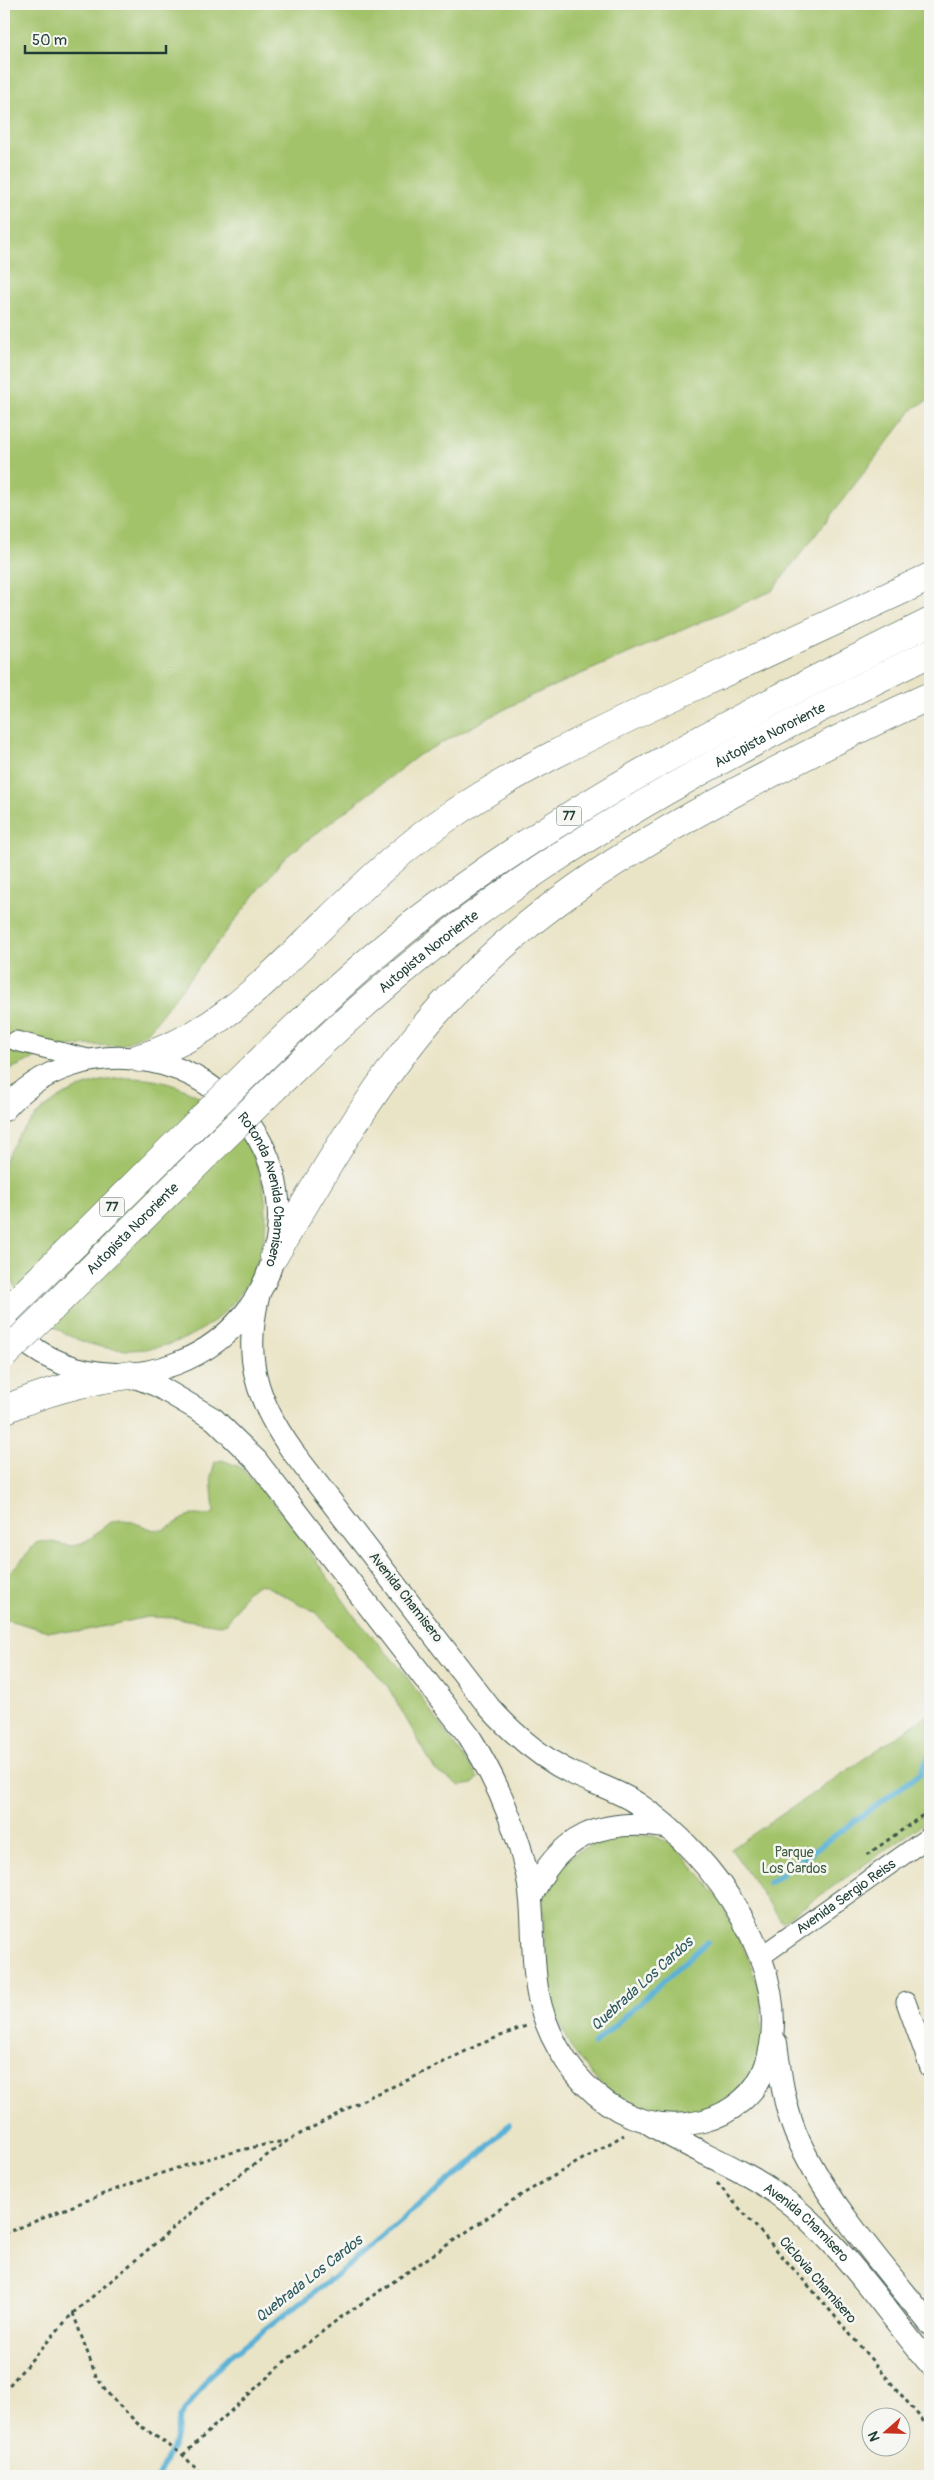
<svg xmlns="http://www.w3.org/2000/svg" width="934" height="2480" font-family="Pangolin,sans-serif">
  <rect width="100%" height="100%" fill="#f6f6f2"/>
  <filter id="ink" filterUnits="userSpaceOnUse"><feTurbulence type="fractalNoise" baseFrequency=".02" numOctaves="2"/><feDisplacementMap in="SourceGraphic" scale="10" xChannelSelector="R" yChannelSelector="G"/><feConvolveMatrix kernelMatrix="1 2 1 2 8 2 1 2 1" color-interpolation-filters="sRGB"/></filter>
  <filter id="wash" filterUnits="userSpaceOnUse"><feTurbulence type="fractalNoise" baseFrequency=".0096" numOctaves="4" result="noise"/><feDisplacementMap in="SourceGraphic" scale="20" xChannelSelector="R" yChannelSelector="G"/><feGaussianBlur stdDeviation="1.12" result="paint"/><feColorMatrix in="noise" values="0 0 0 0 0 0 0 0 0 0 0 0 0 0 0 0 0 1.4 0 .05"/><feComposite in="paint" operator="in"/></filter>
  <g filter="url(#wash)">
    <rect width="100%" height="100%" fill="#eae4c7"/>
    <g fill="#a3c36b" stroke="#618050">
      <polygon points="4,4 930,4 930,399 914,408 772,591 526,698 419,755 283,859 147,1033 119,1046 83,1045 55,1049 4,1072"/>
      <circle cx="130" cy="1214" r="136"/>
      <path d="M222,1460L240,1467L286,1517L355,1617L402,1670L478,1778L473,1784L460,1786L435,1770L388,1687L372,1668L346,1646L315,1612L266,1586L259,1584L247,1592L227,1623L220,1625L175,1618L147,1617L78,1632L48,1631L4,1619V1577L19,1563L36,1543C51,1537 66,1550 81,1544C95,1539 103,1521 120,1520C132,1519 145,1529 157,1530C167,1532 178,1520 188,1516C197,1513 205,1518 214,1513L211,1476L215,1462Z"/>
      <polygon points="930,1714 930,1819 782,1922 731,1849"/>
      <polygon points="606,1835 654,1836 674,1845 720,1899 752,1966 761,2000 762,2051 750,2076 731,2097 698,2114 644,2114 607,2089 593,2076 571,2048 553,2008 547,1988 542,1900 560,1863"/>
    </g>
    <g fill="none" stroke-linecap="round" stroke-linejoin="round">
      <g stroke="#58b1d5" stroke-width="5.5">
        <polyline points="769,1883 920,1774 930,1753"/>
        <polyline points="594,2044 707,1942"/>
        <polyline points="4,2064 4,2065"/>
        <polyline points="158,2476 172,2449 180,2418 208,2378 229,2357 351,2264 423,2201 466,2168 509,2125"/>
      </g>
    </g>
  </g>
  <g filter="url(#ink)">
    <g fill="none" stroke-linecap="round" stroke-linejoin="round">
      <defs>
        <g id="minor">
          <polyline points="16,1041 92,1060"/>
          <path id="s1" d="M760,1957L930,1836"/>
          <polyline points="906,2002 930,2068"/>
        </g>
        <g id="tertiary">
          <path id="s2" d="M4,1110C39,1069 96,1050 149,1061C192,1069 227,1093 252,1128C270,1154 279,1186 279,1218C276,1360 100,1429 4,1322"/>
          <path d="M130,1375L156,1385L214,1419L256,1460L469,1736C496,1779 514,1820 526,1870C536,1911 530,1953 538,1994C553,2070 621,2142 703,2121C731,2114 757,2093 766,2065C798,1971 713,1854 638,1804C619,1791 595,1784 574,1774C541,1758 514,1735 489,1707L293,1452C255,1399 243,1356 259,1293"/>
          <path d="M531,1898C557,1835 602,1818 666,1827"/>
          <path d="M776,2043C780,2074 784,2104 795,2132C822,2197 886,2269 930,2324"/>
          <path id="s3" d="M650,2124C691,2150 738,2166 777,2194C839,2238 882,2307 930,2364"/>
        </g>
        <g id="motorway">
          <path d="M139,1058C212,1037 263,984 316,932C357,892 399,850 447,818C523,766 605,729 687,690C768,653 849,615 930,577"/>
          <path d="M250,1071C302,1020 355,970 412,925C571,801 750,711 930,622"/>
          <path id="s4" d="M272,1090C337,1027 404,966 477,913C618,809 774,730 930,653"/>
          <path d="M274,1256C325,1170 375,1081 442,1006C528,911 627,850 739,790C802,757 865,725 930,696"/>
          <path id="s5" d="M50,1310L216,1145"/>
          <polyline points="4,1314 196,1124"/>
          <path d="M4,1410C45,1391 86,1381 130,1375"/>
        </g>
      </defs>
      <use href="#minor" stroke="#3d564a" stroke-width="21"/>
      <use href="#tertiary" stroke="#3d564a" stroke-width="24"/>
      <use href="#motorway" stroke="#3d564a" stroke-width="29"/>
      <g stroke="#3d564a" stroke-width="3" stroke-dasharray="4 4" stroke-linecap="butt">
        <polyline points="867,1855 930,1810"/>
        <polyline points="717,2183 822,2301 930,2429"/>
        <path d="M4,2234C96,2196 186,2159 284,2141"/>
        <polyline points="73,2313 96,2376 110,2396 139,2425 183,2455 203,2476"/>
        <polyline points="4,2391 73,2313 216,2192 287,2141 373,2095 408,2080 478,2045 526,2026"/>
        <polyline points="183,2455 284,2362 337,2320 516,2198 624,2135"/>
      </g>
      <use href="#minor" stroke="#fff" stroke-width="19"/>
      <use href="#tertiary" stroke="#fff" stroke-width="22"/>
      <use href="#motorway" stroke="#fff" stroke-width="28"/>
      <defs>
        <g id="motorway-bridge">
          <polyline points="196,1124 250,1071"/>
          <polyline points="216,1145 272,1090"/>
          <polyline points="4,1355 50,1310"/>
        </g>
      </defs>
      <use href="#motorway-bridge" stroke="#3d564a" stroke-width="29" stroke-linecap="butt"/>
      <use href="#motorway-bridge" stroke="#fff" stroke-width="28"/>
    </g>
  </g>
  <g text-anchor="middle" dominant-baseline="central" stroke-width="5" stroke-linejoin="round" paint-order="stroke">
    <g fill="#f6f6f2" stroke="#60746d" stroke-width="1">
      <rect x="556.5" y="806.5" width="25" height="19" rx="4"/>
      <rect x="99.5" y="1197.5" width="25" height="19" rx="4"/>
    </g>
    <g font-size="12" font-weight="bold" fill="#1f3d34">
      <text x="569" y="816">77</text>
      <text x="112" y="1207">77</text>
    </g>
    <g font-size="14" fill="#1f3d34" stroke="#f6f6f2">
      <text stroke="none"><textPath href="#s4" startOffset="614">Autopista Nororiente</textPath></text>
      <text stroke="none"><textPath href="#s4" startOffset="209">Autopista Nororiente</textPath></text>
      <text stroke="none"><textPath href="#s2" startOffset="350">Rotonda Avenida Chamisero</textPath></text>
      <text stroke="none"><textPath href="#s5" startOffset="116">Autopista Nororiente</textPath></text>
      <text transform="translate(406 1597) rotate(52)">Avenida Chamisero</text>
      <text stroke="none"><textPath href="#s1" startOffset="105">Avenida Sergio Reiss</textPath></text>
      <text stroke="none"><textPath href="#s3" startOffset="186">Avenida Chamisero</textPath></text>
      <text transform="translate(818 2280) rotate(49)">Ciclovia Chamisero</text>
    </g>
    <g font-size="14" fill="#405e42" stroke="#f6f6f2">
      <text x="794" y="1852">Parque<tspan x="794" dy="16">Los Cardos</tspan></text>
    </g>
    <g font-size="15" font-style="italic" fill="#2d5a5c" stroke="#f6f6f2">
      <text transform="translate(642 1984) rotate(-42)">Quebrada Los Cardos</text>
      <text transform="translate(309 2279) rotate(-38)">Quebrada Los Cardos</text>
    </g>
  </g>
  <rect width="934" height="2480" fill="none" stroke="#f6f6f2" stroke-width="20"/>
  <g transform="translate(886 2432) rotate(250)"><circle r="24" fill="#f6f6f2" stroke="#a0aca6"/>
  <path d="M0-4L9 19L0 12L-9 19Z" fill="#c8321e"/>
  <text y="-8" font-size="14" font-weight="bold" text-anchor="middle" fill="#1f3d34">N</text>
  </g>
  <path d="M25 45v8h141v-8" fill="none" stroke="#1f3d34" stroke-width="2.5"/>
  <text x="32" y="45" font-size="15" fill="#1f3d34" stroke="#f6f6f2" stroke-width="4" paint-order="stroke">50 m</text>
</svg>
